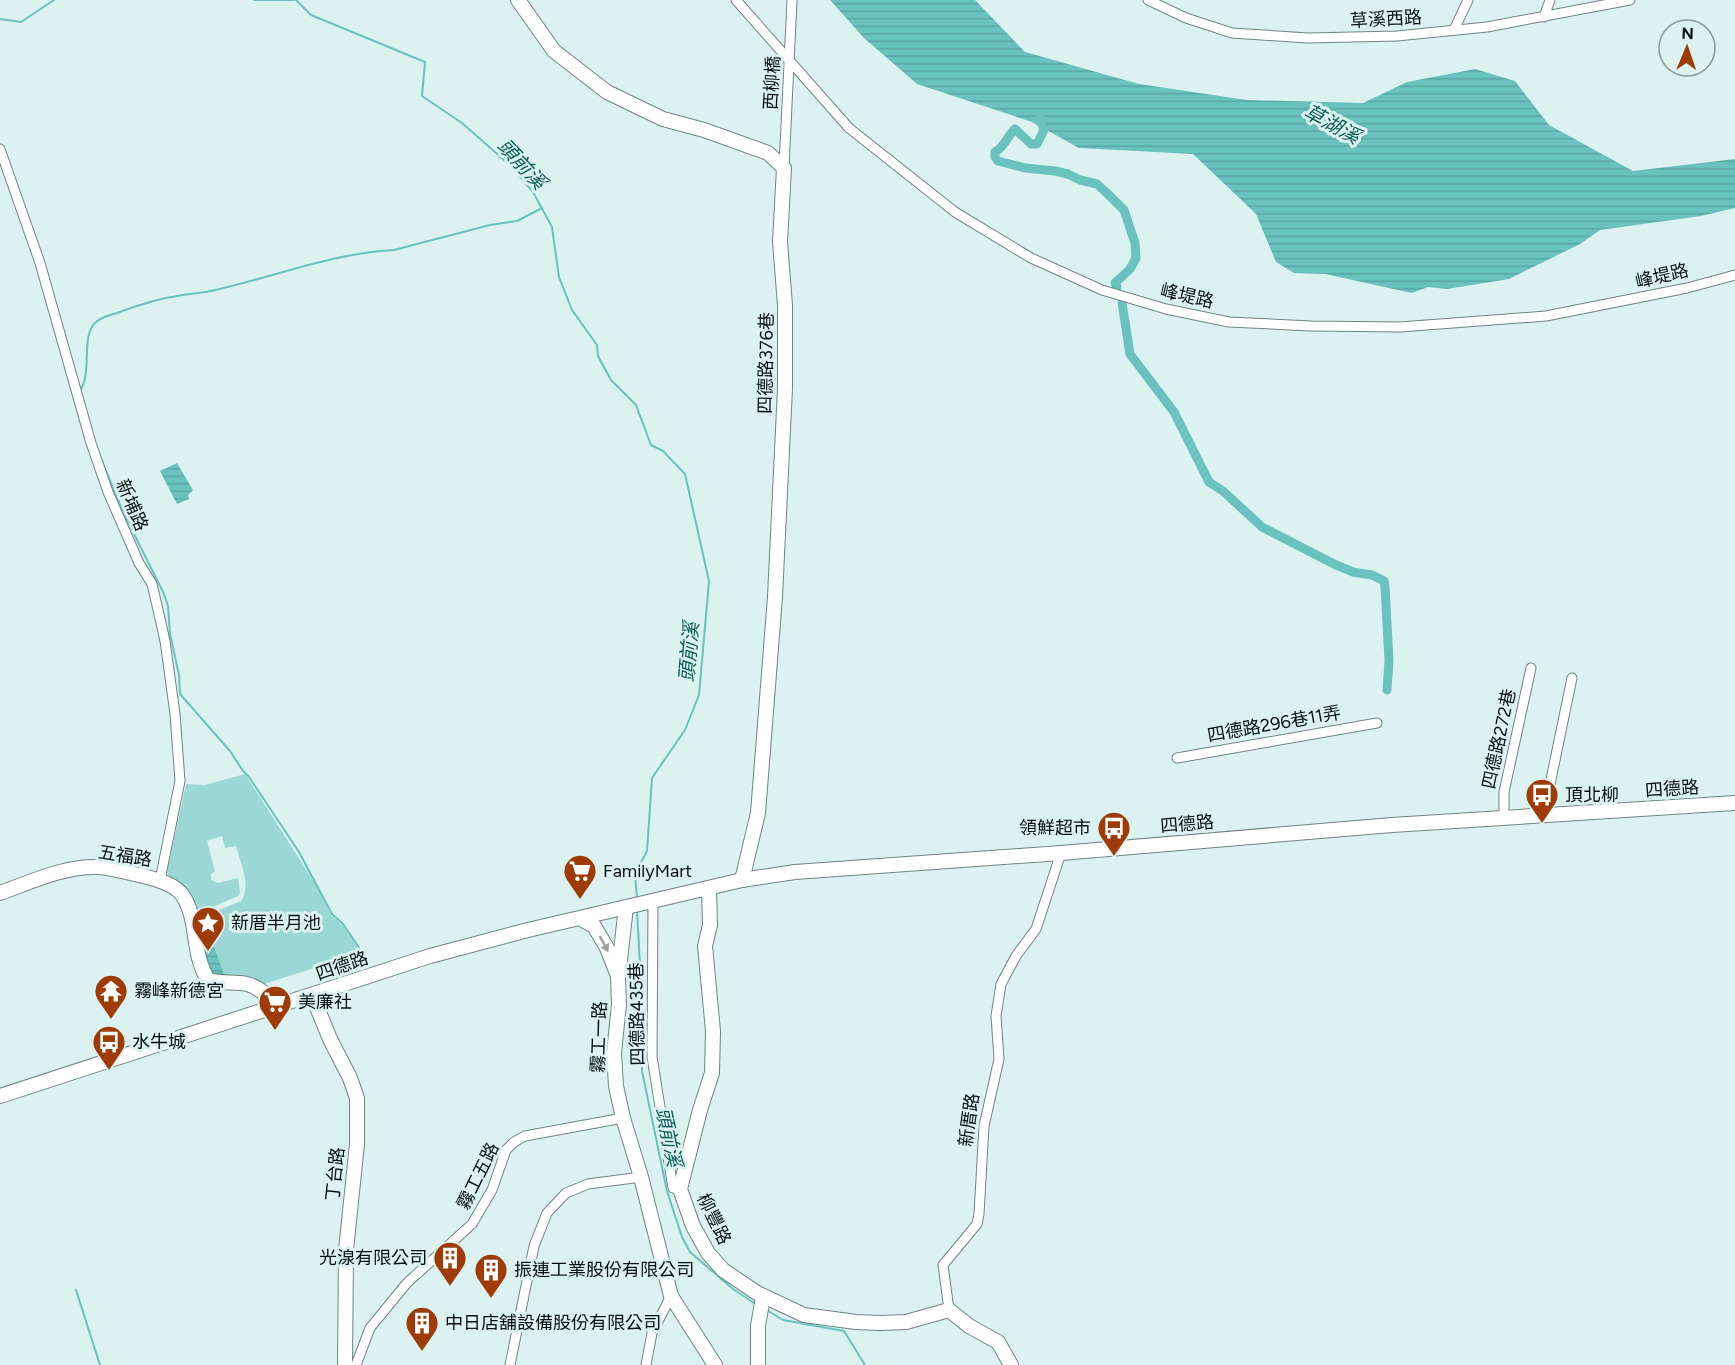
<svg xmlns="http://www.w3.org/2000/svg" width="1735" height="1365" font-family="Figtree,'Noto Sans TC',sans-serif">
  <defs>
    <pattern id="water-rules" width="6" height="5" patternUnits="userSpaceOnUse" patternTransform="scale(1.5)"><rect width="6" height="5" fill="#69c2be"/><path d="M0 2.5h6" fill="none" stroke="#5aa6a2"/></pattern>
  </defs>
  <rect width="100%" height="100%" fill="#dbf2f0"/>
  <path fill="#9bd7d4" d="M245,774L318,888L331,915L344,927L361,953L261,985L227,982L205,923L200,925L198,919L241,901C252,886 240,862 236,846L225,848L222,836L207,841L215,871L211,874V880L218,883L238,878L240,893L238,896L196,914L186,888L170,879L167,871L186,784L205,785Z"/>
  <g fill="url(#water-rules)">
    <polygon points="830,0 975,0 1025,52 1139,84 1247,100 1363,103 1407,82 1475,69 1515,81 1549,125 1633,171 1735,159 1735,208 1701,216 1600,230 1580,244 1509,279 1447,289 1428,287 1412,293 1325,274 1294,273 1276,262 1256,214 1193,154 1079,148 1032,122 917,84 864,38"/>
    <polygon points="177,463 193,490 188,495 189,499 177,504 160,471"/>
    <path d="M206,925L227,982C202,979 202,947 200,929Z"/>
  </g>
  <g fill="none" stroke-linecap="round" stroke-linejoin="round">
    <g stroke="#69c2be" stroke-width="2">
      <polyline points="254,0 294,0"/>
      <polyline points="296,0 311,15 425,62 422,96 462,123 512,167 533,192 552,227 559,277 572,310 597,345 598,356 611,380 636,405 651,445 663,451 685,474 709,581 699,695 685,730 652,778 647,851 635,874 637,898"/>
      <polyline points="0,19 21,22 54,0"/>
      <path d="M80,391C93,371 80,336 96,322C101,317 110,315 117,313C138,305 161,298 183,295C194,293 204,293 215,290C274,277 333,253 394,250L490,225L517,221L542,208"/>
      <polyline points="101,459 125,516 163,592 168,606 170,634 179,675 180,694 230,751 243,771 249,777 299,852 332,914 343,924 360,949 369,968"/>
      <polyline points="637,910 641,984 642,1071 667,1191 682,1237 690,1252 733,1289 757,1305"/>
      <polyline points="76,1290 100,1365"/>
      <polyline points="765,1309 783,1320 844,1331 865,1365"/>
    </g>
    <g stroke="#69c2be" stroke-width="9">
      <path d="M1040,118L1044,130L1037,144H1031L1015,129C1007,136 1005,147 995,152V157L998,161L1025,168L1055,171L1068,174L1080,180L1097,184L1110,196L1124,210L1135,243L1136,258L1130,269L1115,283L1117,287"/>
      <polyline points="1122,303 1130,354 1174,412 1209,482 1223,491 1262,527 1336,565 1353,572 1372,575 1384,581 1385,586 1389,661 1387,690"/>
    </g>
    <defs>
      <g id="street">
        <polyline points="736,0 849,128 955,212 1031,258 1102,290 1166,309 1229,322 1311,326 1400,327 1546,316 1687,288 1735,275"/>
        <polyline points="1148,0 1186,18 1232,33 1308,38 1397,36 1487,27 1630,0"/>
        <polyline points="1544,17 1550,0"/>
        <polyline points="1454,30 1468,0"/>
        <polyline points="0,149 40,263 91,443 108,492 139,563 152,584 156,601 165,641 175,714 180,781 160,880"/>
        <polyline points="784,168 792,0"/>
        <polyline points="1177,758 1377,723"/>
        <polyline points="1551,815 1549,789 1572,678"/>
        <polyline points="1504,818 1504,792 1531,668"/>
        <polyline points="653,902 652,1057 673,1188 680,1189"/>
        <polyline points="949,1310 943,1265 977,1224 979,1214 984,1126 999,1059 996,1016 1001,984 1016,956 1036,929 1061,853"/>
        <polyline points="356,1365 370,1328 407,1283 472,1224 492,1190 506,1150 514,1142 525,1136 623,1118"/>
        <polyline points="510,1365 534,1246 547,1213 566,1193 588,1184 641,1177"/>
        <polyline points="646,1365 652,1333 671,1296"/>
      </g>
      <g id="secondary">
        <polyline points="518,0 554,51 607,92 663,119 704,130 768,153 784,168 780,242 785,305 785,388 775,597 758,813 742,880"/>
        <polyline points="709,889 710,925 705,946 713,1031 712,1073 700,1110 680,1189 693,1226 708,1253 723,1270 757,1293 804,1315 856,1322 880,1323 906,1322 949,1310 969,1326 998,1342 1011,1365"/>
        <path d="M0,893C31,882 64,866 98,867C113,868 129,873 143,876C156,879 175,884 183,896C199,921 191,952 208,980C221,984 234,981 247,984C260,987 270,999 281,1006"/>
        <polyline points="626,907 618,977 619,1004 614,1053 616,1086 623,1118 641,1177 671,1296 715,1365"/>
        <polyline points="581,919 594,926 607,948 618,976"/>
        <polyline points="312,995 330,1039 350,1078 357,1098 357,1144 346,1250 345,1365"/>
        <polyline points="0,1096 430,956 528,930 742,880 795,872 1061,853 1392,825 1735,803"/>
        <polyline points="758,1365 758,1326 763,1297"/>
      </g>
    </defs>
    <use href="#street" stroke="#6f8583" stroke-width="11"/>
    <use href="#secondary" stroke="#6f8583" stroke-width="16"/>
    <use href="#street" stroke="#fff" stroke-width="9"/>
    <use href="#secondary" stroke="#fff" stroke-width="14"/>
  </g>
  <defs><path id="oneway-solid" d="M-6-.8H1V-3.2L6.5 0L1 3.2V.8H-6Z" transform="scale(1.5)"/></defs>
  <use fill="#9c9f9f" href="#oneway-solid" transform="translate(604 944) rotate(62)"/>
  <defs>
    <symbol id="bus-pin" viewBox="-11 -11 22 30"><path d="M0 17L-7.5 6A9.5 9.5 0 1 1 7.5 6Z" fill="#9f3b06" stroke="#dbf2f0"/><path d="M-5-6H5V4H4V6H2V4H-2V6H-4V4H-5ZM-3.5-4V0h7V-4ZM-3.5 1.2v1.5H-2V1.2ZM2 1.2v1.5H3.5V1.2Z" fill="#fff"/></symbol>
    <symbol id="supermarket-pin" viewBox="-11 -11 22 30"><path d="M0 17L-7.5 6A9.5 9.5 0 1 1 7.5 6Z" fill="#9f3b06" stroke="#dbf2f0"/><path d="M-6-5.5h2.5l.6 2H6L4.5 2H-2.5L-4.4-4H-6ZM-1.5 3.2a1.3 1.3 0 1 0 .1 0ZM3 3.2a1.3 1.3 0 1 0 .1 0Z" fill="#fff"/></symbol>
    <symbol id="sight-pin" viewBox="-11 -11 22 30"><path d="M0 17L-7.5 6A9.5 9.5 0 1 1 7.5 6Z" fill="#9f3b06" stroke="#dbf2f0"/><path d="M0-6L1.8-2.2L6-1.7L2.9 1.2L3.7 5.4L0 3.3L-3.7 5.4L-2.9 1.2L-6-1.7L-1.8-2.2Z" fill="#fff"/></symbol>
    <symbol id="temple-pin" viewBox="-11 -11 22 30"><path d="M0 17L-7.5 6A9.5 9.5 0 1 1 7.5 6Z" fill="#9f3b06" stroke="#dbf2f0"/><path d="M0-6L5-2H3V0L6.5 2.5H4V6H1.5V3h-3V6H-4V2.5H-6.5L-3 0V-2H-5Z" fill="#fff"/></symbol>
    <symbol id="building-pin" viewBox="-11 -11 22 30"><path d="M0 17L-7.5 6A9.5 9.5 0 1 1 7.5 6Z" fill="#9f3b06" stroke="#dbf2f0"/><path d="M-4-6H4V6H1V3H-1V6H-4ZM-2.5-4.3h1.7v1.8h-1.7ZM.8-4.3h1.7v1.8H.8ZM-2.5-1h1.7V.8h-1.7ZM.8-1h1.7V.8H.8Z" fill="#fff"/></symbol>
  </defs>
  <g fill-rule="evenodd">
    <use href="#bus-pin" x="1523" y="776" width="38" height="52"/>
    <use href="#bus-pin" x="1095" y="809" width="38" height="52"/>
    <use href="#supermarket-pin" x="561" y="852" width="38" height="52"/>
    <use href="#sight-pin" x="189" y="904" width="38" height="52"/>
    <use href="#temple-pin" x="92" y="972" width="38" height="52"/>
    <use href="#supermarket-pin" x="256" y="983" width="38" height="52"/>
    <use href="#bus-pin" x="90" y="1023" width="38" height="52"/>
    <use href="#building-pin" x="431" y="1239" width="38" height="52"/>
    <use href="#building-pin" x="472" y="1251" width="38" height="52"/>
    <use href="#building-pin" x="403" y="1304" width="38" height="52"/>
  </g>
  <g text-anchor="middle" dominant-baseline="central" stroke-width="6" stroke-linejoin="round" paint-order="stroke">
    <g font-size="18" fill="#08100f" stroke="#dbf2f0">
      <text transform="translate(1386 19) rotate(-3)">草溪西路</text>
      <text transform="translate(772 83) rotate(-87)">西柳橋</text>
      <text transform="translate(1662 276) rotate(-13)">峰堤路</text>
      <text transform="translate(1187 296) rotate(13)">峰堤路</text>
      <text transform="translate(766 363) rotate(-89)">四德路376巷</text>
      <text transform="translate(132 505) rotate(67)">新埔路</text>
      <text transform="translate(1274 724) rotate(-10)">四德路296巷11弄</text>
      <text transform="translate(1499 739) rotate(-78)">四德路272巷</text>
      <text transform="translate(1672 789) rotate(-4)">四德路</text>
      <text transform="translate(1187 824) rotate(-5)">四德路</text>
      <text transform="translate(125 856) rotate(9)">五福路</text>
      <text transform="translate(342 966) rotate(-19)">四德路</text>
      <text transform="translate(637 1014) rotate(-91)">四德路435巷</text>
      <text transform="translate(599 1037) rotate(-88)">霧工一路</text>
      <text transform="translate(969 1120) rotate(-82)">新厝路</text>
      <text transform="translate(335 1174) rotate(-84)">丁台路</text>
      <text transform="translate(478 1176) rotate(-64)">霧工五路</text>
      <text transform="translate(714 1219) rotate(64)">柳豐路</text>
    </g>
    <g font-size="18" fill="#08100f" stroke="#dbf2f0" text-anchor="start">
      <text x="1565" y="795">頂北柳</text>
      <text x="1091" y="828" text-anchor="end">領鮮超市</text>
      <text x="603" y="871">FamilyMart</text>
      <text x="231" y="923">新厝半月池</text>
      <text x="134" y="991">霧峰新德宮</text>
      <text x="298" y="1002">美廉社</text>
      <text x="132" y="1042">水牛城</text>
      <text x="427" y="1258" text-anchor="end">光湶有限公司</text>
      <text x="514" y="1270">振連工業股份有限公司</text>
      <text x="445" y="1323">中日店舖設備股份有限公司</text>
    </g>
    <g font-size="20" font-style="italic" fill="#0d5b59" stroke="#dbf2f0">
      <text transform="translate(1332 124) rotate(28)">草湖溪</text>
      <text transform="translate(522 164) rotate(47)">頭前溪</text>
      <text transform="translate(689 652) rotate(-85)">頭前溪</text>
      <text transform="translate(669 1137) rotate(78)">頭前溪</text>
    </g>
  </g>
  <g transform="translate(1687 48) rotate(2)"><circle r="28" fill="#dbf2f0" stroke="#879896" stroke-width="1.5"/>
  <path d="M0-4.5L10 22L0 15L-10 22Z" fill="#9f3b06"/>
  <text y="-9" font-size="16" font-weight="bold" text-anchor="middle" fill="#08100f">N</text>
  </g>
</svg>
